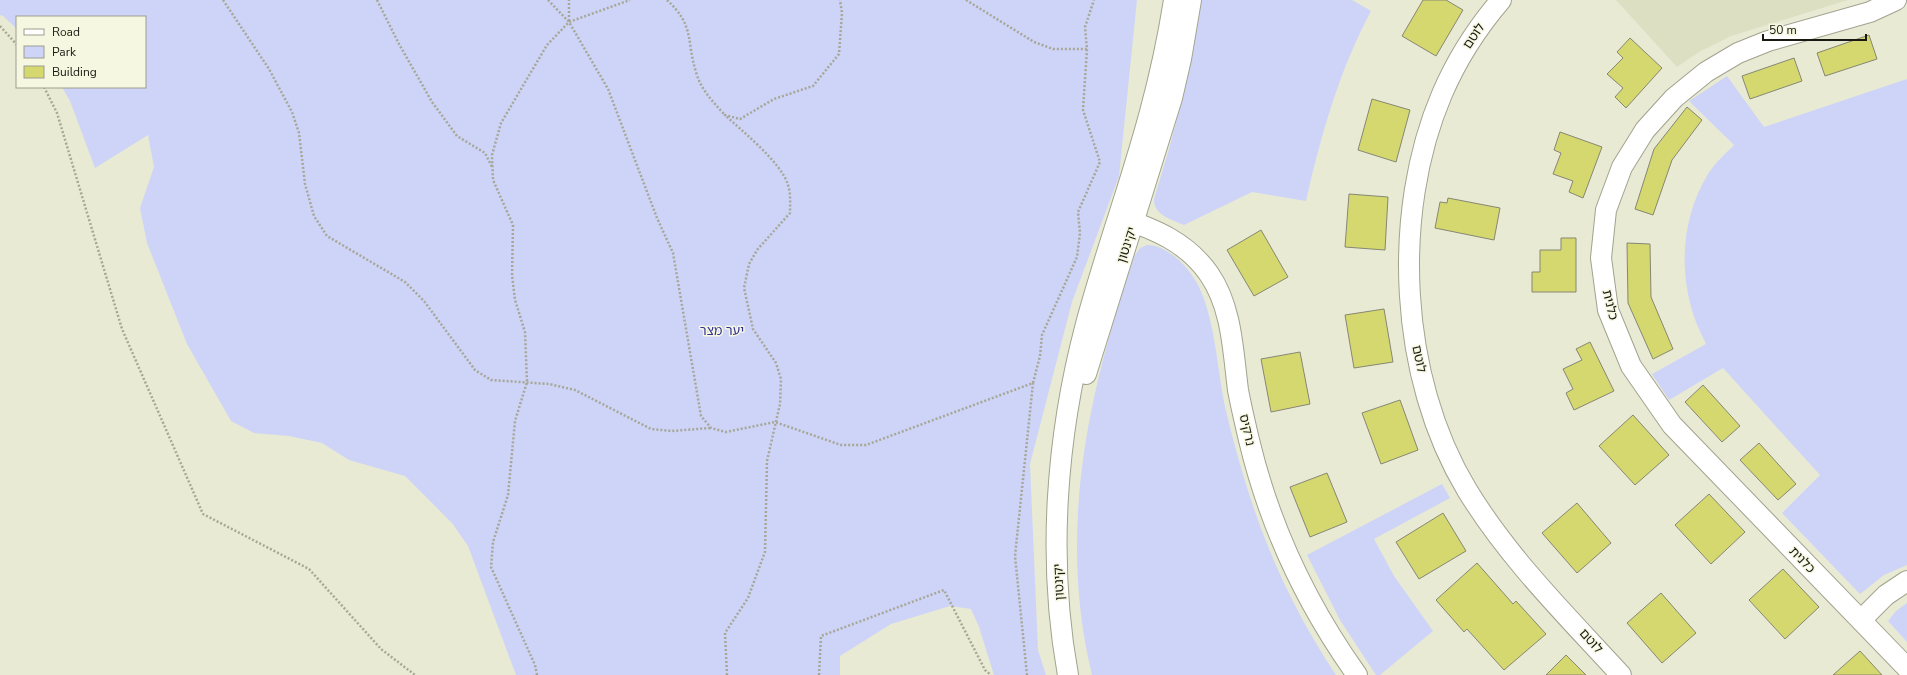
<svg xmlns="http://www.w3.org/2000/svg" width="1907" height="675" font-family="'Nunito Sans','Noto Sans Hebrew',sans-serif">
  <rect width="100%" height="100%" fill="#e8ead4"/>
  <polygon fill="#dddfc2" points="1616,0 1848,0 1731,36 1699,52 1677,67"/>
  <g fill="#ced4f8">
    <polygon points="0,0 1137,0 1119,176 1072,302 1030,464 1038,650 1046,675 994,675 979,627 971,609 950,606 891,624 840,656 840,675 516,675 468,546 452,523 405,476 349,460 322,443 289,436 254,433 231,421 187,344 147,243 140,208 154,167 148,135 95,168 70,101 62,87 145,87 145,17 17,17 17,29 3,16 0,15"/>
    <path d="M1201,0H1352L1371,11C1339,71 1321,135 1306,201L1252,192L1184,225C1173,220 1153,215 1154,199C1175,132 1191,70 1201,0Z"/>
    <path d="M1727,76L1764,127L1907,79V565L1884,575L1860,594L1782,513L1820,475L1723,368L1669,400L1652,374L1706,344C1703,337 1699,330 1696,322C1678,274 1681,218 1708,174C1715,163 1725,154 1734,145L1689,101Z"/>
    <path d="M1147,245C1168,245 1190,268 1199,287C1216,323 1217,371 1226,411C1250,510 1279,589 1336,675H1092C1057,531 1088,392 1135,255L1140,248Z"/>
    <polygon points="1442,484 1450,498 1374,539 1394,576 1433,631 1380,675 1376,675 1340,620 1307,555"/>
    <polygon points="1907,603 1907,642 1888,621 1896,611"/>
  </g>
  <g fill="#d5d86f" stroke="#868774">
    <polygon points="1423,0 1446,0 1463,10 1436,56 1402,36"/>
    <polygon points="1869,35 1877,59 1825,76 1817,53"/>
    <polygon points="1630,38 1662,68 1626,108 1615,97 1623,88 1607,74 1623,58 1617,52"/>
    <polygon points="1794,58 1802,81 1750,99 1742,76"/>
    <polygon points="1372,99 1410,110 1396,162 1358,150"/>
    <polygon points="1687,107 1702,120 1672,160 1653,215 1635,209 1654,149"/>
    <polygon points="1560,132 1602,147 1583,198 1569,192 1573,181 1553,174 1561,153 1554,150"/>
    <polygon points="1349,194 1388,197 1385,250 1345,247"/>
    <polygon points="1448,198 1500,208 1494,240 1435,228 1440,202 1447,203"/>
    <polygon points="1261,230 1288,277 1254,296 1227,250"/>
    <polygon points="1561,238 1576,238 1576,292 1532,292 1532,272 1540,272 1540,250 1561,250"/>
    <polygon points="1627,243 1650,244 1651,297 1673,349 1653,359 1628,303"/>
    <polygon points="1384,309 1393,362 1354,368 1345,315"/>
    <polygon points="1590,342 1614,391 1574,410 1566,393 1573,389 1563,369 1582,360 1576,349"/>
    <polygon points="1300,352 1310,404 1271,412 1261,359"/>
    <polygon points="1703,385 1740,426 1722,442 1685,402"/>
    <polygon points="1400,400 1418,450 1381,464 1362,413"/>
    <polygon points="1633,415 1669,455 1635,485 1599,446"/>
    <polygon points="1759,443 1796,484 1778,500 1740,460"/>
    <polygon points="1327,473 1347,522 1310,537 1290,487"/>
    <polygon points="1709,494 1745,532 1711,564 1675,525"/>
    <polygon points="1577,503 1611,543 1577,573 1542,533"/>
    <polygon points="1443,513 1466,551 1419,579 1396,542"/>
    <polygon points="1477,563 1513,604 1516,601 1546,634 1504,670 1467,629 1464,632 1436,600"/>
    <polygon points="1783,569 1819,607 1785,639 1749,600"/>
    <polygon points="1661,593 1696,633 1662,663 1627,623"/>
    <polygon points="1860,651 1882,675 1833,675"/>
    <polygon points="1566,655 1586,675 1546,675"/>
  </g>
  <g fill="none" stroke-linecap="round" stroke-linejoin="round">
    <defs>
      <g id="minor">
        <path d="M1501,0C1477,28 1457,59 1442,94C1391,213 1399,378 1467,490C1509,559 1567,616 1621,675"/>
        <polyline points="1896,0 1870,12 1768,41 1738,53 1706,72 1674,98 1645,130 1622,167 1606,210 1601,258 1608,310 1631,366 1672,425 1907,668"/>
        <path d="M1119,217C1154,229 1187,242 1209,274C1232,307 1233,351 1238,390C1241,406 1245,423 1249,440C1269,524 1307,605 1357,675"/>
        <polyline points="1086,374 1172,98 1181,59 1191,0"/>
        <polyline points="1861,620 1886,595 1907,581"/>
        <path d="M1068,675C1047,560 1056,437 1086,324C1105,253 1131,183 1150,112C1160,75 1168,38 1174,0"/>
      </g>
    </defs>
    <use href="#minor" stroke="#a2a38f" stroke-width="22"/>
    <g stroke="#a6a796" stroke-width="2.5" stroke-dasharray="2 2" stroke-linecap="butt">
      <polyline points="223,0 269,69 292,112 299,133 305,184 314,216 327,236 405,282 424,301 475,370 491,380 549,384 575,390 651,429 672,431 710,428"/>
      <polyline points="377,0 399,44 432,102 457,136 485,153 492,167"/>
      <polyline points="548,0 569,22 608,89 657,218 673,253 701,416 711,428 726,432 775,422 841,445 866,445 1033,383 1040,356 1042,335 1077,257 1080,233 1078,212 1100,162 1083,110 1087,49 1085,27 1094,0"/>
      <path d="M667,0C695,26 686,40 696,72C701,90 713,102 725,115"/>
      <polyline points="966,0 1034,42 1053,49 1087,49"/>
      <polyline points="569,21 569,0"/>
      <polyline points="0,26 17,45"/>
      <polyline points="44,87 57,113 122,329 203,514 309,569 381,649 415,675"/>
      <polyline points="537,675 535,665 491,567 493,542 508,495 515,421 527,382 525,332 515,300 512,275 513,225 493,180 492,155 501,123 547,45 569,22 630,0"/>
      <path d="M727,675L725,633L748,598L765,552L767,461L780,404L781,379L776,363L753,329L744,288L749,264L757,250L790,213C790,204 791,194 788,185C781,162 743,132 725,115L740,119L774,99L813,86L839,54L842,13L840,0"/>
      <polyline points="819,675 821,636 944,590 985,670 991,675"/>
      <polyline points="1027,675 1015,556 1033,383"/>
    </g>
    <use href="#minor" stroke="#fff" stroke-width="20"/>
  </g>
  <g text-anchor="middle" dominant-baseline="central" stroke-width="3" stroke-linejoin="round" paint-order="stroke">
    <g font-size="13" fill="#191912" stroke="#f5f7e1">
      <text transform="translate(1474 36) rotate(-56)">לוטם</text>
      <text transform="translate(1127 245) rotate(-72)">יקינטון</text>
      <text transform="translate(1610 305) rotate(76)">כלנית</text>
      <text transform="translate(1419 359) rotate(78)">לוטם</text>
      <text transform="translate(1247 430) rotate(77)">נרקיס</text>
      <text transform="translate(1802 560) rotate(46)">כלנית</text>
      <text transform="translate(1059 582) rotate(-93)">יקינטון</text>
      <text transform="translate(1591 641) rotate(48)">לוטם</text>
    </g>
    <g font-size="13" fill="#343195" stroke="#f5f7e1">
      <text x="722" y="331">יער מצר</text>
    </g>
  </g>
  <rect x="16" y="16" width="130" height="72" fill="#f5f7e1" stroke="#9d9e8e"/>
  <rect x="24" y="29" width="20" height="6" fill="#ffffff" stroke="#9d9e8e"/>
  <text x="52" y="36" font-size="12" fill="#191912">Road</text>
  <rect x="24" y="46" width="20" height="12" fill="#ced4f8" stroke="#9d9e8e"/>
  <text x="52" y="56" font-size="12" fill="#191912">Park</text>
  <rect x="24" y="66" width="20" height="12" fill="#d5d86f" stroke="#9d9e8e"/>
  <text x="52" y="76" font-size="12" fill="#191912">Building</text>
  <path d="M1763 34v6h103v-6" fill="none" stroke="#191912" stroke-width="2"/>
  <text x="1769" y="34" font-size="12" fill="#191912" stroke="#f5f7e1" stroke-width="3" paint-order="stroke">50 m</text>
</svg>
